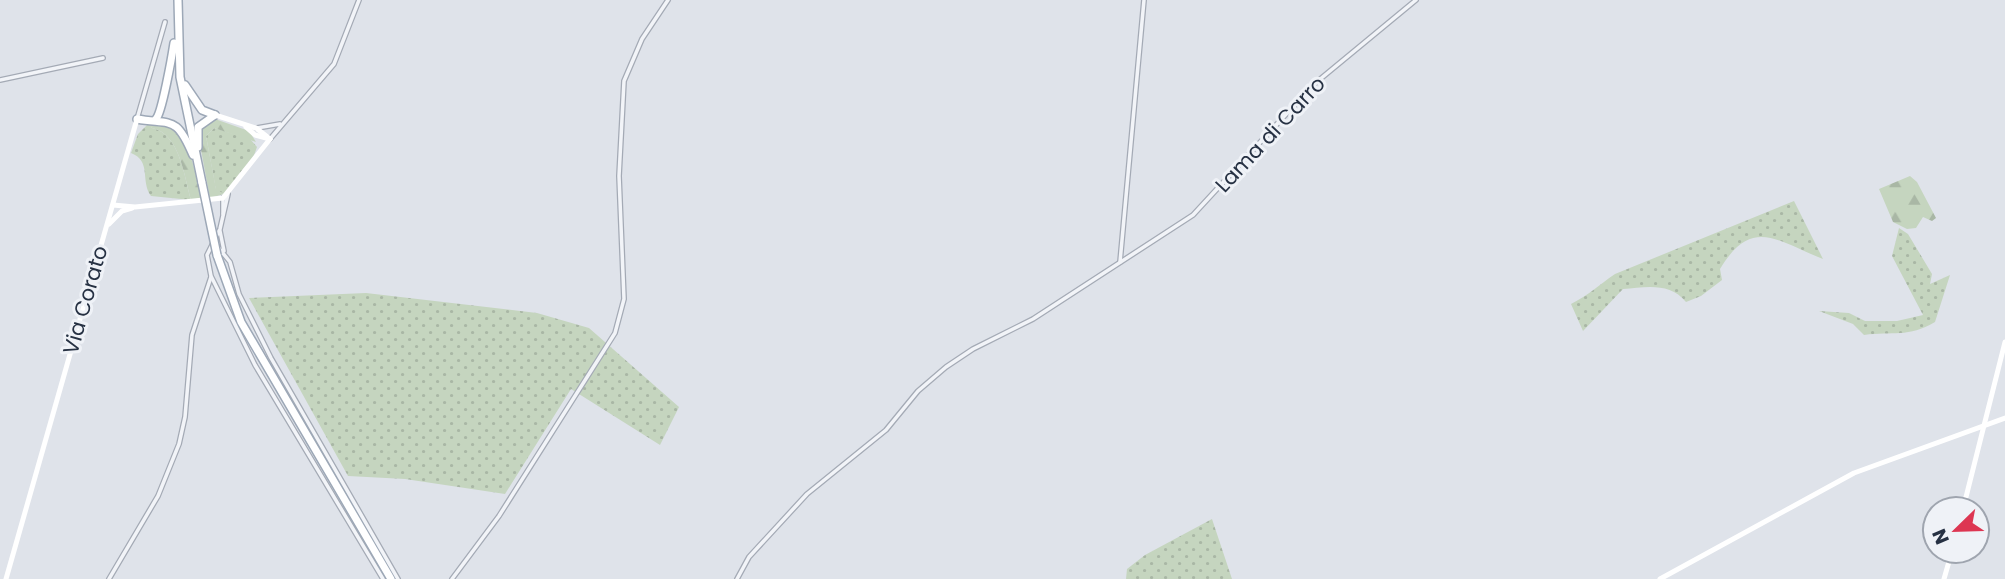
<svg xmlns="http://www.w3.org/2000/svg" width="2005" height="579" font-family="Poppins,sans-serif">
  <defs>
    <pattern id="grass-dots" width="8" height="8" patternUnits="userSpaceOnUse" patternTransform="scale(1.75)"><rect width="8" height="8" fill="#c5d5bf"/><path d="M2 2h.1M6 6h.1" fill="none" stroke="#a9b7a5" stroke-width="1.8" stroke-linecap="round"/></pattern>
    <pattern id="forest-firs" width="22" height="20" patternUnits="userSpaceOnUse" patternTransform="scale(1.75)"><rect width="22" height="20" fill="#c5d5bf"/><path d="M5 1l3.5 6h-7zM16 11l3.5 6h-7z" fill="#a9b7a5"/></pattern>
  </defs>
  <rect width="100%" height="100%" fill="#dfe3ea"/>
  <g fill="url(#grass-dots)">
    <path d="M149,123L152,128C180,134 184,176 191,200L151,196C140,181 152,161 131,153L138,134Z"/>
    <polygon points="214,128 250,139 257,147 253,158 224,194 216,190 206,136"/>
    <path d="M1794,201L1823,259C1777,241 1752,216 1720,269L1722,280L1701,296L1686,302C1670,282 1646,287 1623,289L1583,331L1571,304C1587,296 1599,285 1615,274Z"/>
    <path d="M1899,228L1908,234L1932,274L1930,284L1950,275L1935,322C1908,338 1893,331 1864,335L1853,324L1819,311L1849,313L1865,321H1897L1923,315L1892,256Z"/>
    <polygon points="366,293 537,313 589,328 679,407 660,445 571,389 505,494 405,479 348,476 249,298"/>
    <polygon points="1212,519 1232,579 1126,579 1127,569 1145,555"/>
  </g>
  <g fill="url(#forest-firs)">
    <polygon points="215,119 249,131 256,142 214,128 206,136 216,189 224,194 210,198 198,134 200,125"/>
    <path d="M167,122C192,141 194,170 201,198L191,200C184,176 180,134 152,128L149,123Z"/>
    <polygon points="1910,176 1917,182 1936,218 1932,221 1923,217 1916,228 1907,229 1893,222 1879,189"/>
  </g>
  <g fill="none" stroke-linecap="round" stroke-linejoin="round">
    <defs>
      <g id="minor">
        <polyline points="0,80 103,58"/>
        <polyline points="137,119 165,22"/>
        <polyline points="257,128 280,124"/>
        <polyline points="270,139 334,64 359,0"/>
        <polyline points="228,194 220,229 207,255 211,276 255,365 383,579"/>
        <polyline points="223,198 223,214"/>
        <polyline points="220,231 224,251"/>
        <polyline points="218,247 230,262 239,294 271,358 398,579"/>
        <polyline points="1120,262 1144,0"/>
        <polyline points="109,579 158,496 179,444 185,417 192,335 211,277"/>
        <polyline points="452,579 499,516 615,333 624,299 619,176 624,81 642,39 668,0"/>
        <polyline points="737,579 749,557 807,494 886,430 918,391 946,367 973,349 1033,319 1193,215 1313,85 1416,0"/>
      </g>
      <g id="primary">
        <polyline points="178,0 180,77 202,183"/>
        <polyline points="185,85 202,110 215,115"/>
        <path d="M137,119C172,125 176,115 193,155"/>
        <path d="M156,119C162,113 172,56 174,43"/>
        <polyline points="198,147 198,127 215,115"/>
        <polyline points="217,255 241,322 391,579"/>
      </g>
    </defs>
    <use href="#minor" stroke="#a4aab5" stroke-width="6"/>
    <use href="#primary" stroke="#9da8b7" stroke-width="10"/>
    <use href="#minor" stroke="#f2f4f8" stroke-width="3.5"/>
    <g stroke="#fff" stroke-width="5">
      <polyline points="215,115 256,128 270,139"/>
      <polyline points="246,127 255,135 270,139"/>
      <polyline points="113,205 135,207 223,198 270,139"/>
      <polyline points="109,224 122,211 132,208"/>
      <polyline points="1963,509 2005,342"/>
      <polyline points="6,579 137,119"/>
      <polyline points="1660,579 1854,473 2005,418"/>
      <polyline points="1944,579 1952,551"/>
    </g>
    <use href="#primary" stroke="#fff" stroke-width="7"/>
    <defs>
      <polyline id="primary-bridge" points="202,183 217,255"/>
    </defs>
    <use href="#primary-bridge" stroke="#9da8b7" stroke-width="10" stroke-linecap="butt"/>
    <use href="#primary-bridge" stroke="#fff" stroke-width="7"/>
  </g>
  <g text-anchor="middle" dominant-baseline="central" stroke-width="6" stroke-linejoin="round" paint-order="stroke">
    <g font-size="21" fill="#263143" stroke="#eff2f7">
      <text transform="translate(1270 134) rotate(-47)">Lama di Carro</text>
      <text transform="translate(85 300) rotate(-74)">Via Corato</text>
    </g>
  </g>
  <g transform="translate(1956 530) rotate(247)"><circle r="33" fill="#eff2f7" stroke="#9fa5af" stroke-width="2"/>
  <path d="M0-5L12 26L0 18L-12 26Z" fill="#dd3652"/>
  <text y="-10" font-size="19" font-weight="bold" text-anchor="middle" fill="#263143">N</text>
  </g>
</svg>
